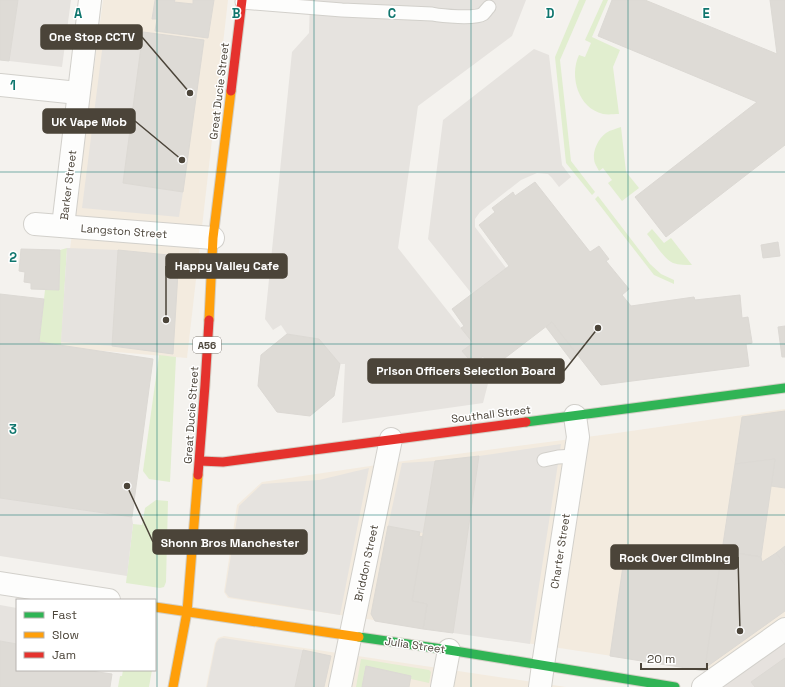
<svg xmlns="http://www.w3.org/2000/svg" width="785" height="687" font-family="'Space Grotesk',sans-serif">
  <rect width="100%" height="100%" fill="#f4f2ee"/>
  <g fill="#f3ebdf">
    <polygon points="103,0 228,0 187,358 57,347"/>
    <polygon points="785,409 785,617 711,671 228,598 224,592 237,505 262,482 404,461 617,433"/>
    <polygon points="224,636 566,687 206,687 215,643 218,638"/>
  </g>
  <polygon fill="#e6e2de" points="785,641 785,687 720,687"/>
  <g fill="#e1eecf">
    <polygon points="579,0 586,0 560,60 571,161 595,192 592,195 566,163 555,57"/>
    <path d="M603,0H608L592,37L620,50L613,67L619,114C614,114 608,115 603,114C578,108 569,76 579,55L585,57L591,43L585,40Z"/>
    <path d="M621,127L626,172L639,188L622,201L608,183L612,180L603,168L599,171C597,167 594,163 594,159C593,150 598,139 606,133C610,130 616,129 621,127Z"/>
    <polygon points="598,196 650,264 661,274 674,280 674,284 654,275 595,199"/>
    <path d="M652,229L664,243L671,238L692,265C686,265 679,265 673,263C664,259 654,242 647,234Z"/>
    <polygon points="67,248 61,345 39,342 45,290 59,290 60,250"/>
    <polygon points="159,355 176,357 170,482 149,479 143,471"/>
    <polygon points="156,500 168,501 166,582 164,587 160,588 126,583 133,524 142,525 145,508"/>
    <polygon points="361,659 362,659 429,670 431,672 429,683 411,679 411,676 366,666 362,687 356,687"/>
    <polygon points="123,670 152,670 149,687 118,687 120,676 122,676"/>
  </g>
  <g fill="#e6e3df">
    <polygon points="18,0 71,0 62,67 9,61"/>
    <polygon points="310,0 526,0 512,36 418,106 398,248 473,343 463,352 473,364 483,356 492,368 483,403 342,423 345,364 340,364 319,339 287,334 281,325 273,330 265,319 292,52 309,33"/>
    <polygon points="105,27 143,32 123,183 183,192 179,217 82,208"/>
    <polygon points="534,49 549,55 562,165 571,177 559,187 552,178 548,174 537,173 521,180 480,212 475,219 475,227 506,268 472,294 428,239 443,120"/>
    <polygon points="67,248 118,250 112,346 61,342"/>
    <polygon points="561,444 530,644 453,633 479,456"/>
    <polygon points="435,461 423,533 388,526 402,463"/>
    <polygon points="369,468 340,615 229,597 225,592 239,506 262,484 319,480"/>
    <polygon points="0,498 132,517 133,524 127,576 0,556"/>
    <polygon points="0,605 17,608 17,644 0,641"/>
    <polygon points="223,638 303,650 295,687 207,687 216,643 219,639"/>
  </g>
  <g fill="#dedbd6" stroke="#dcd9d4">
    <polygon points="0,0 18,0 9,61 0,60"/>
    <polygon points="155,0 175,0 174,2 193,4 193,0 214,0 208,38 155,31 157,19 152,19"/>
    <polygon points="612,0 645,0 777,54 770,0 785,0 785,145 666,237 635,197 757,102 598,36"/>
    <polygon points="143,32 204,40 183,192 123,183"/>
    <polygon points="535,182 590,252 599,246 609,259 606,261 629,289 622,295 631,306 694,297 695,300 740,295 742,318 748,317 752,342 752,343 746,344 749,366 601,385 552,322 492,368 483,356 473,364 462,351 473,343 461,328 464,326 452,309 509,266 479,225 495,212 492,208 513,192 515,196"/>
    <polygon points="778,242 780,256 763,258 761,245"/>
    <polygon points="21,249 60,250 59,290 31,289 31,283 24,282 25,272 19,271"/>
    <polygon points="118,250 179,256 173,354 112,346"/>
    <polygon points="0,294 44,299 39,342 153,359 132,517 0,498"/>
    <polygon points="552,322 577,355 571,360 546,327"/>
    <polygon points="785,326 785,357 782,357 778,327"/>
    <polygon points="287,334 319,339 340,364 334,396 310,416 277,412 258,386 261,355"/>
    <polygon points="785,411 785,488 771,486 775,459 735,464 742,417"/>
    <polygon points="479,456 453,633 423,629 427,604 412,601 435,461"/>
    <polygon points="775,459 761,557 722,551 735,464"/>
    <polygon points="388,526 420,532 419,536 423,537 412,601 427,604 423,629 375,621 371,614"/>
    <polygon points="785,546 785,565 776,553"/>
    <polygon points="639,549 654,551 653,555 709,564 710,559 721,561 705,671 610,656 625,552 638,554"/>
    <polygon points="722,551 761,557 762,562 776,553 785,565 785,611 705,668"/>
    <polygon points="0,641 17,644 17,670 84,670 112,674 110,687 0,687"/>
    <polygon points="303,650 331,656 324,687 295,687"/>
    <polygon points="785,658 785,687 755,687 751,682"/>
    <polygon points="366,666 411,676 409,687 362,687"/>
  </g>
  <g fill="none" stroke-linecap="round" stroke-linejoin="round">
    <defs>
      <g id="lane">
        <path d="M242,2L342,10L432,14C442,16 475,19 483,14C485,12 487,9 489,7"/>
        <polyline points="544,460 558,457 575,456"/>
      </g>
      <g id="street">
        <polyline points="0,85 78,93"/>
        <polyline points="35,224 213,238"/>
        <polyline points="63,226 90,0"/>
        <polyline points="0,583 109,600"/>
        <polyline points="340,687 391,439"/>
        <polyline points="442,687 449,650"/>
        <polyline points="540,687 543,665 578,437 575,416"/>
        <polyline points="703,687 785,629"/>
      </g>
      <g id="fast">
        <polyline points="526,422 785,388"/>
        <polyline points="359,637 449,650 675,687"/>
      </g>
      <g id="slow">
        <polyline points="209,320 213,238 231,91"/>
        <polyline points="155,607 359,637"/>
        <polyline points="173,687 187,612 198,475"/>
      </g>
      <g id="jam">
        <polyline points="231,91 242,0"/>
        <polyline points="200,461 223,462 526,422"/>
        <polyline points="198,475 205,385 209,320"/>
      </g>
    </defs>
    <use href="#lane" stroke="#d2d0cb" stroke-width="15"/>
    <use href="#street" stroke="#d2d0cb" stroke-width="24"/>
    <use href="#fast" stroke="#d3cfc5" stroke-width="11"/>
    <use href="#slow" stroke="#d3cfc5" stroke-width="11"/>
    <use href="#jam" stroke="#d3cfc5" stroke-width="11"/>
    <use href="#lane" stroke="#fdfdfc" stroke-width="13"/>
    <use href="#street" stroke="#fdfdfc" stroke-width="22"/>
    <use href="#fast" stroke="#30b455" stroke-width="9"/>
    <use href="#slow" stroke="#ff9f0a" stroke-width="9"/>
    <use href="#jam" stroke="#e5322d" stroke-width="9"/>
  </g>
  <path fill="none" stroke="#0f766e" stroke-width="1" stroke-opacity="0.55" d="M157,0V687M314,0V687M471,0V687M628,0V687M0,172H785M0,344H785M0,515H785"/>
  <g text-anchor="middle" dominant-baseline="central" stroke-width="3" stroke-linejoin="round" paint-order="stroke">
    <rect fill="#fff" stroke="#817c74" stroke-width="1" x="193" y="337" width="28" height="16" rx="3"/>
    <g font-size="10" font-weight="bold" fill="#4b4439">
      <text x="207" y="345">A56</text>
    </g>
    <g font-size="11" fill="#4b4439" stroke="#fff">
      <text transform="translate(219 91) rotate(-83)">Great Ducie Street</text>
      <text transform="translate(68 185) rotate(-83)">Barker Street</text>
      <text transform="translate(124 231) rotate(4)">Langston Street</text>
      <text transform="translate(491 414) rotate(-7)">Southall Street</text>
      <text transform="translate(191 415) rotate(-86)">Great Ducie Street</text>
      <text transform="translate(560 551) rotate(-81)">Charter Street</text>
      <text transform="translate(366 563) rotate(-78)">Briddon Street</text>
      <text transform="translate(415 645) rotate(8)">Julia Street</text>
    </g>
  </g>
  <g font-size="13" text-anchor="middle" font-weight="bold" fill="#0f766e" stroke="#fff" stroke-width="3" stroke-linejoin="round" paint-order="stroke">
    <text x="78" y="18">A</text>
    <text x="236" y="18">B</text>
    <text x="392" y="18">C</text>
    <text x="550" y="18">D</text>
    <text x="706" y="18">E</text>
    <text x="13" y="90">1</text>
    <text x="13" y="262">2</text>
    <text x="13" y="434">3</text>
  </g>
  <path fill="none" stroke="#4b4439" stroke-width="1.5" d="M190 93L142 37M182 160L135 121M166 320L166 266M598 328L564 371M127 486L153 542M740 631L738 557"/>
  <g fill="#4b4439" stroke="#fff" stroke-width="1.5">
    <circle cx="190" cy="93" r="4"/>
    <circle cx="182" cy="160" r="4"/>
    <circle cx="166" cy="320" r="4"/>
    <circle cx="598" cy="328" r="4"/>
    <circle cx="127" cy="486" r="4"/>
    <circle cx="740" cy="631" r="4"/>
  </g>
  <g fill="#4b4439" stroke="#4b4439" stroke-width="1.5">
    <rect x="41" y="25" width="101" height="24" rx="4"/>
    <rect x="43" y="109" width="92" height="24" rx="4"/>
    <rect x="166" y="254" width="121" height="24" rx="4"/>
    <rect x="368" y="359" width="196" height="24" rx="4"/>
    <rect x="153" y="530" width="154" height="24" rx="4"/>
    <rect x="611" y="545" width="127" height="24" rx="4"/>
  </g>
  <g font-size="12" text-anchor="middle" font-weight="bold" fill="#fff">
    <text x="92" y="41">One Stop CCTV</text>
    <text x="89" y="126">UK Vape Mob</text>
    <text x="227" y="270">Happy Valley Cafe</text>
    <text x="466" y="375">Prison Officers Selection Board</text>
    <text x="230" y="547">Shonn Bros Manchester</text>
    <text x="675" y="562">Rock Over Climbing</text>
  </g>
  <rect x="16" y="599" width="140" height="72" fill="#ffffff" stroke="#b7b4b0"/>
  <rect x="24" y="612" width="20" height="6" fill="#30b455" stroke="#b7b4b0"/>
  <text x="52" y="619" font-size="12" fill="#4b4439">Fast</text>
  <rect x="24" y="632" width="20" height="6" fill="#ff9f0a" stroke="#b7b4b0"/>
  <text x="52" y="639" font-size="12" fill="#4b4439">Slow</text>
  <rect x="24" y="652" width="20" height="6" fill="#e5322d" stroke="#b7b4b0"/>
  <text x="52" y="659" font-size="12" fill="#4b4439">Jam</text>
  <path d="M641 663v6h66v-6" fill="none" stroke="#4b4439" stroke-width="2"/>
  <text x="647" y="663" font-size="12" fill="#4b4439" stroke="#ffffff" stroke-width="3" paint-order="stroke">20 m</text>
</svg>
